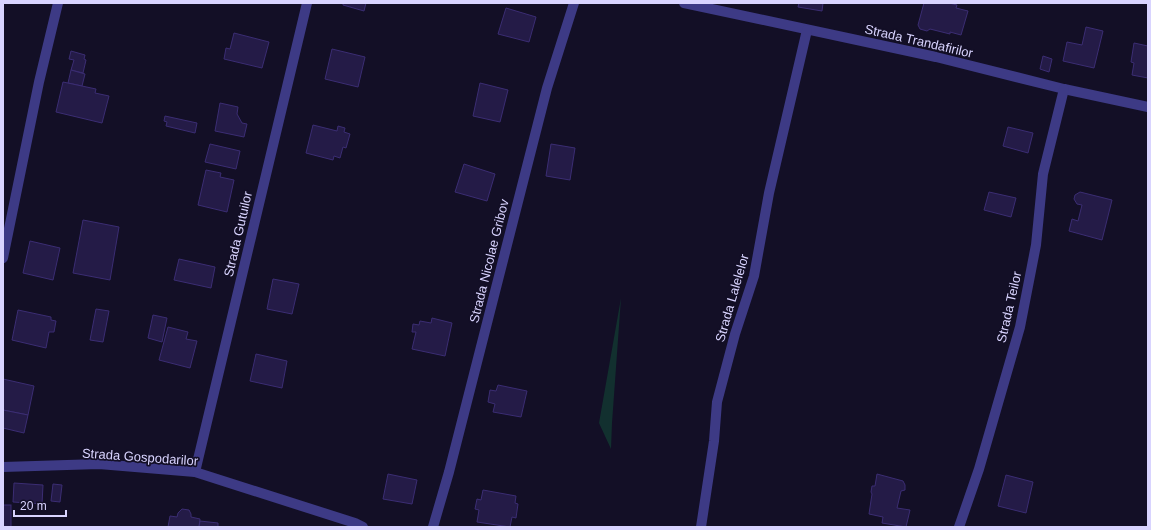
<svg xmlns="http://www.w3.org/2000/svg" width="1151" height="530" font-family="Helvetica,sans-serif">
  <rect width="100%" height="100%" fill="#130f26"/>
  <polygon fill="#12302f" points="621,298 612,423 611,449 599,423"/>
  <g fill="#241b47" stroke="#3b2d73">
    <polygon points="343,3 366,3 364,11 343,5"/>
    <polygon points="799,3 823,3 822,11 798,7"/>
    <polygon points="924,3 949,3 957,5 956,8 968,11 961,35 950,32 950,34 930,29 927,31 920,29 918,25"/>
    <polygon points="506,8 536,17 529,42 498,34"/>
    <polygon points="1086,27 1103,31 1094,68 1063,61 1067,42 1082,45"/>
    <polygon points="234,33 269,42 262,68 224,59 226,48 230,49"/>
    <polygon points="1134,43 1148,46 1148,78 1132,75 1134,63 1131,62"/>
    <polygon points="332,49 365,57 358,87 325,79"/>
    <polygon points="71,51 85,55 84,59 86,60 83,73 71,70 74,60 69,59"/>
    <polygon points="1043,56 1052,59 1049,72 1040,69"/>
    <polygon points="71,70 85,74 82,86 68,83"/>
    <polygon points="63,82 96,89 95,93 109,96 102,123 56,112"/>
    <polygon points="480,83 508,90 500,122 473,116"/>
    <polygon points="220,103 238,107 237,114 242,123 247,124 244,137 215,131"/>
    <polygon points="165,116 197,123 195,133 166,126 167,122 164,121"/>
    <polygon points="313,125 337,131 338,126 345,128 344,132 350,134 346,148 343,147 340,158 334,156 333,160 306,153"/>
    <polygon points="1008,127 1033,133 1028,153 1003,146"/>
    <polygon points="210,144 240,151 236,169 205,162"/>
    <polygon points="551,144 575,148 570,180 546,176"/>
    <polygon points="464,164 495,174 487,201 455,192"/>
    <polygon points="206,170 221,173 220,177 234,180 227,212 198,205"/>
    <polygon points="989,192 1016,198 1011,217 984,210"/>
    <polygon points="1080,192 1112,200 1102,240 1069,231 1072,219 1078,221 1082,205 1077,204 1074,199 1075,195"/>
    <polygon points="83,220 119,227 110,280 73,273"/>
    <polygon points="30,241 60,248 53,280 23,273"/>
    <polygon points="179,259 215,267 211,288 174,280"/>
    <polygon points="273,279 299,284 292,314 267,309"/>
    <polygon points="96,309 109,311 103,342 90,340"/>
    <polygon points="18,310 51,317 51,320 56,321 54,332 49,332 46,348 12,340"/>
    <polygon points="153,315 167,318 162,342 148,338"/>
    <polygon points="432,318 452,323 445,356 412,349 416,332 412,332 413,324 419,325 420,321 431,323"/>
    <polygon points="168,327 188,332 186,339 197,341 190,368 159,360"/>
    <polygon points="256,354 287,361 282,388 250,381"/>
    <polygon points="3,379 34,386 28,415 3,410"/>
    <polygon points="498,385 527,391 521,417 493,412 495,404 488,402 490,390 496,391"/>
    <polygon points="3,410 28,415 24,433 3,428"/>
    <polygon points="388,474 417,480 412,504 383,499"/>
    <polygon points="877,474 903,481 905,485 905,490 901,491 897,508 910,510 906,527 882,523 883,517 869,514 872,494 871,492 872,486 875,486"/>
    <polygon points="1006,475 1033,482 1026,513 998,506"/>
    <polygon points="14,483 43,485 42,504 13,502"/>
    <polygon points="53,484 62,485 60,502 51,501"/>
    <polygon points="483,490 516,496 515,503 518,504 516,518 512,517 510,527 477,522 479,510 475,509 477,499 481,500"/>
    <rect x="3" y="505" width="8" height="22"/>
    <polygon points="182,509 189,510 191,514 191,517 200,519 199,527 168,527 170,516 177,517 178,513"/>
    <polygon points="200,521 218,523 218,527 199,527"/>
  </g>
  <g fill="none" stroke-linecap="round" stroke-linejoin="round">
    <g stroke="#3d3a85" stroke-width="10">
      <polyline points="684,3 936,57 1064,89 1148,107"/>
      <polyline points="3,258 39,82 58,3"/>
      <polyline points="3,467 99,464 195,472 355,523 363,527"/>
      <polyline points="195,472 307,3"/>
      <polyline points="433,527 449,472 547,88 574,3"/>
      <polyline points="701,527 714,441 717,402 735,334 754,276 769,193 807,30"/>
      <polyline points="959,527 979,469 1020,327 1036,245 1043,174 1064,89"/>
    </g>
  </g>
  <g text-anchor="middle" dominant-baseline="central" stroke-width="3.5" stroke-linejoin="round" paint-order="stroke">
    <g font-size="13" fill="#d9d4ff" stroke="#130f26">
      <text transform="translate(919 41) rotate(13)">Strada Trandafirilor</text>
      <text transform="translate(238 234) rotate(-77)">Strada Gutuilor</text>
      <text transform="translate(489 261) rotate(-76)">Strada Nicolae Gribov</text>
      <text transform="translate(732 298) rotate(-74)">Strada Lalelelor</text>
      <text transform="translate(1009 307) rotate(-77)">Strada Teilor</text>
      <text transform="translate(140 457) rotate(4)">Strada Gospodarilor</text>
    </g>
  </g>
  <rect width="1151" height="530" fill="none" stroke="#d9d4ff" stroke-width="8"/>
  <path d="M14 510v6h52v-6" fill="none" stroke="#d9d4ff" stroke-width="2"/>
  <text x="20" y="510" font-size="12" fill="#d9d4ff" stroke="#130f26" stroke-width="3" paint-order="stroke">20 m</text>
</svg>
